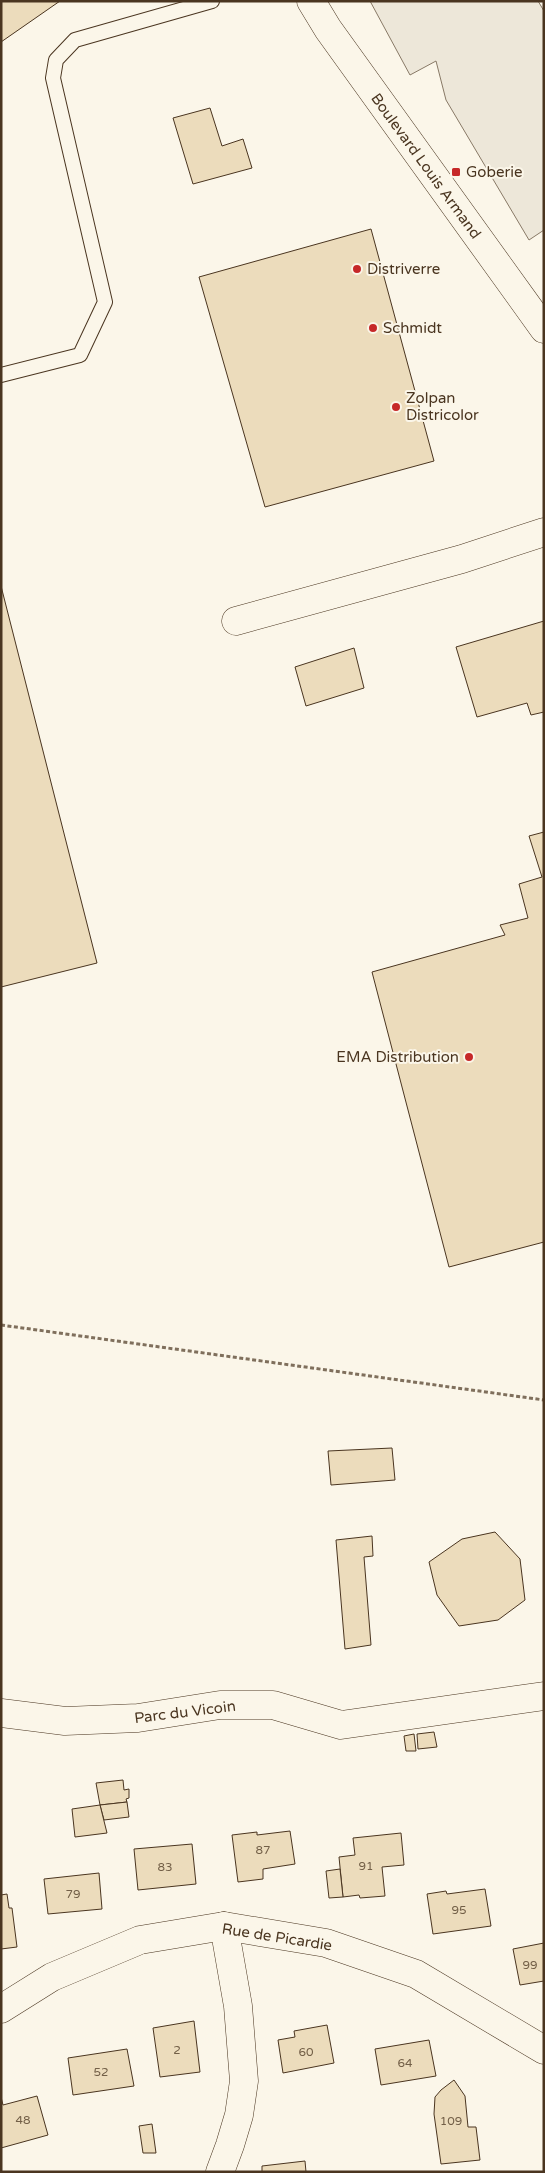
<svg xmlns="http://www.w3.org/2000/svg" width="545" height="2173" font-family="'Varela Round',sans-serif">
  <rect width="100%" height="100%" fill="#fbf6e9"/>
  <polygon fill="#ede7d9" stroke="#887966" points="370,1 538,1 544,11 544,230 529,240 446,100 436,61 410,75"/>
  <g fill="#ecdcbc" stroke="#4a3520">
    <polygon points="1,1 60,1 1,42"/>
    <polygon points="210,108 222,146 243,139 252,168 193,184 173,118"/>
    <polygon points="371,229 434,461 265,507 199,277"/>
    <polygon points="1,586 97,963 1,987"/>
    <polygon points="544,621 544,712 531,715 527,703 477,717 456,647"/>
    <polygon points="354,648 364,688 306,706 295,667"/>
    <polygon points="544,832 544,1242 449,1267 372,972 505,935 500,925 528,918 519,884 542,877 529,836"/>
    <polygon points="392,1448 395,1480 331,1485 328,1451"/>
    <polygon points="495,1532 520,1559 525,1600 498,1620 459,1626 437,1595 429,1562 462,1539"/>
    <polygon points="372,1536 373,1556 364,1557 371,1645 345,1649 336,1540"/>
    <polygon points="434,1732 437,1747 418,1749 417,1734"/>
    <polygon points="414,1734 416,1751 406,1751 404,1736"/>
    <polygon points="123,1780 124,1790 129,1789 129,1798 126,1799 127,1802 100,1805 96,1783"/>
    <polygon points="127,1802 129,1817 104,1820 100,1805"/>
    <polygon points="100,1805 107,1833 75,1837 72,1809"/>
    <polygon points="290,1831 295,1864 263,1869 263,1879 238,1882 232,1835 257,1832 257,1835"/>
    <polygon points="401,1833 404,1865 382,1867 385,1896 360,1898 359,1895 343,1897 339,1857 355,1855 353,1838"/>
    <polygon points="192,1844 196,1884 138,1890 134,1849"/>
    <polygon points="340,1869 343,1897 329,1898 326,1871"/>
    <polygon points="99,1873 102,1909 48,1914 44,1879"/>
    <polygon points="485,1889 491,1926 433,1934 427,1894 446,1891 447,1894"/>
    <polygon points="7,1894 9,1908 12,1908 17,1947 1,1949 1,1895"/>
    <polygon points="544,1943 544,1981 520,1985 513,1949"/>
    <polygon points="194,2021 200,2072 160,2077 153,2028"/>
    <polygon points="327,2025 334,2063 283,2073 278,2040 295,2037 294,2031"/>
    <polygon points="429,2040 436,2076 381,2085 375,2049"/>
    <polygon points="127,2049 134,2086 73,2095 68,2058"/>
    <polygon points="454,2080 465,2096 468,2127 476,2127 480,2160 441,2164 434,2114 435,2097 441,2090"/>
    <polygon points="37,2096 48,2135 1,2148 1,2097 3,2105"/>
    <polygon points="152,2124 156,2153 143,2153 139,2126"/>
    <polygon points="305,2161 306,2172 262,2172 262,2166"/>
  </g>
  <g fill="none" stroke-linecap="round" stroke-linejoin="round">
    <defs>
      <polyline id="lane" points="1,375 80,355 105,302 53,78 56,60 75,40 212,1"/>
      <g id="street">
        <polyline points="236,621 462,559 544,532"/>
        <polyline points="1,1713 65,1721 138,1718 220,1705 273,1705 341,1725 544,1696"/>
        <polyline points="1,2009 52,1977 140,1940 224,1926 326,1943 416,1974 544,2050"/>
        <polyline points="220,2172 230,2145 239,2115 244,2081 238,2006 224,1926"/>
      </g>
      <polyline id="secondary" points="311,1 328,29 544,329"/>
    </defs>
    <use href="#lane" stroke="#4a3520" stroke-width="16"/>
    <use href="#street" stroke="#4a3520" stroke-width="29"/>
    <use href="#secondary" stroke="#4a3520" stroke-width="29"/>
    <polyline stroke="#7f6f5c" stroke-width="3" stroke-dasharray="4 2.5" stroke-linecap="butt" points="1,1325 544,1400"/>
    <use href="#lane" stroke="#fbf6e9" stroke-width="14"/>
    <use href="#street" stroke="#fbf6e9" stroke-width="28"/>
    <use href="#secondary" stroke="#fbf6e9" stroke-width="28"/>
  </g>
  <g fill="#c62828" stroke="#fbf6e9" stroke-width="2">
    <rect x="451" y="167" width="10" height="10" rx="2.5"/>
    <circle cx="357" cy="269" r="5"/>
    <circle cx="373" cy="328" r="5"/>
    <circle cx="396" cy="407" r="5"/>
    <circle cx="469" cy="1057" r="5"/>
  </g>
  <g text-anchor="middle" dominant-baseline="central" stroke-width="4" stroke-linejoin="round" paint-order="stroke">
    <g font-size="12" fill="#725f47">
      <text x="263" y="1850">87</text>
      <text x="366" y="1866">91</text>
      <text x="165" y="1867">83</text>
      <text x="73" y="1894">79</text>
      <text x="459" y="1910">95</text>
      <text x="530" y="1965">99</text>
      <text x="177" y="2050">2</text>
      <text x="306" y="2052">60</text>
      <text x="405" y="2063">64</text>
      <text x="101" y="2072">52</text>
      <text x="23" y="2120">48</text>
      <text x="451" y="2121">109</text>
    </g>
    <g font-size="15" fill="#4a3520" stroke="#fbf6e9">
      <text transform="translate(426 166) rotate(54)">Boulevard Louis Armand</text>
      <text transform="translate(185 1712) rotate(-7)">Parc du Vicoin</text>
      <text transform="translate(277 1937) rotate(9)">Rue de Picardie</text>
    </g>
    <g font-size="15" fill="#4a3520" stroke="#fbf6e9" text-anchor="start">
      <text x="466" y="172">Goberie</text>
      <text x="367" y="269">Distriverre</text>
      <text x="383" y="328">Schmidt</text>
      <text x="406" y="398">Zolpan<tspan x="406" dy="17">Districolor</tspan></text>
      <text x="459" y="1057" text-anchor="end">EMA Distribution</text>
    </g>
  </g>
  <rect width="545" height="2173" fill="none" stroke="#4a3520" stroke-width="5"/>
</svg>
